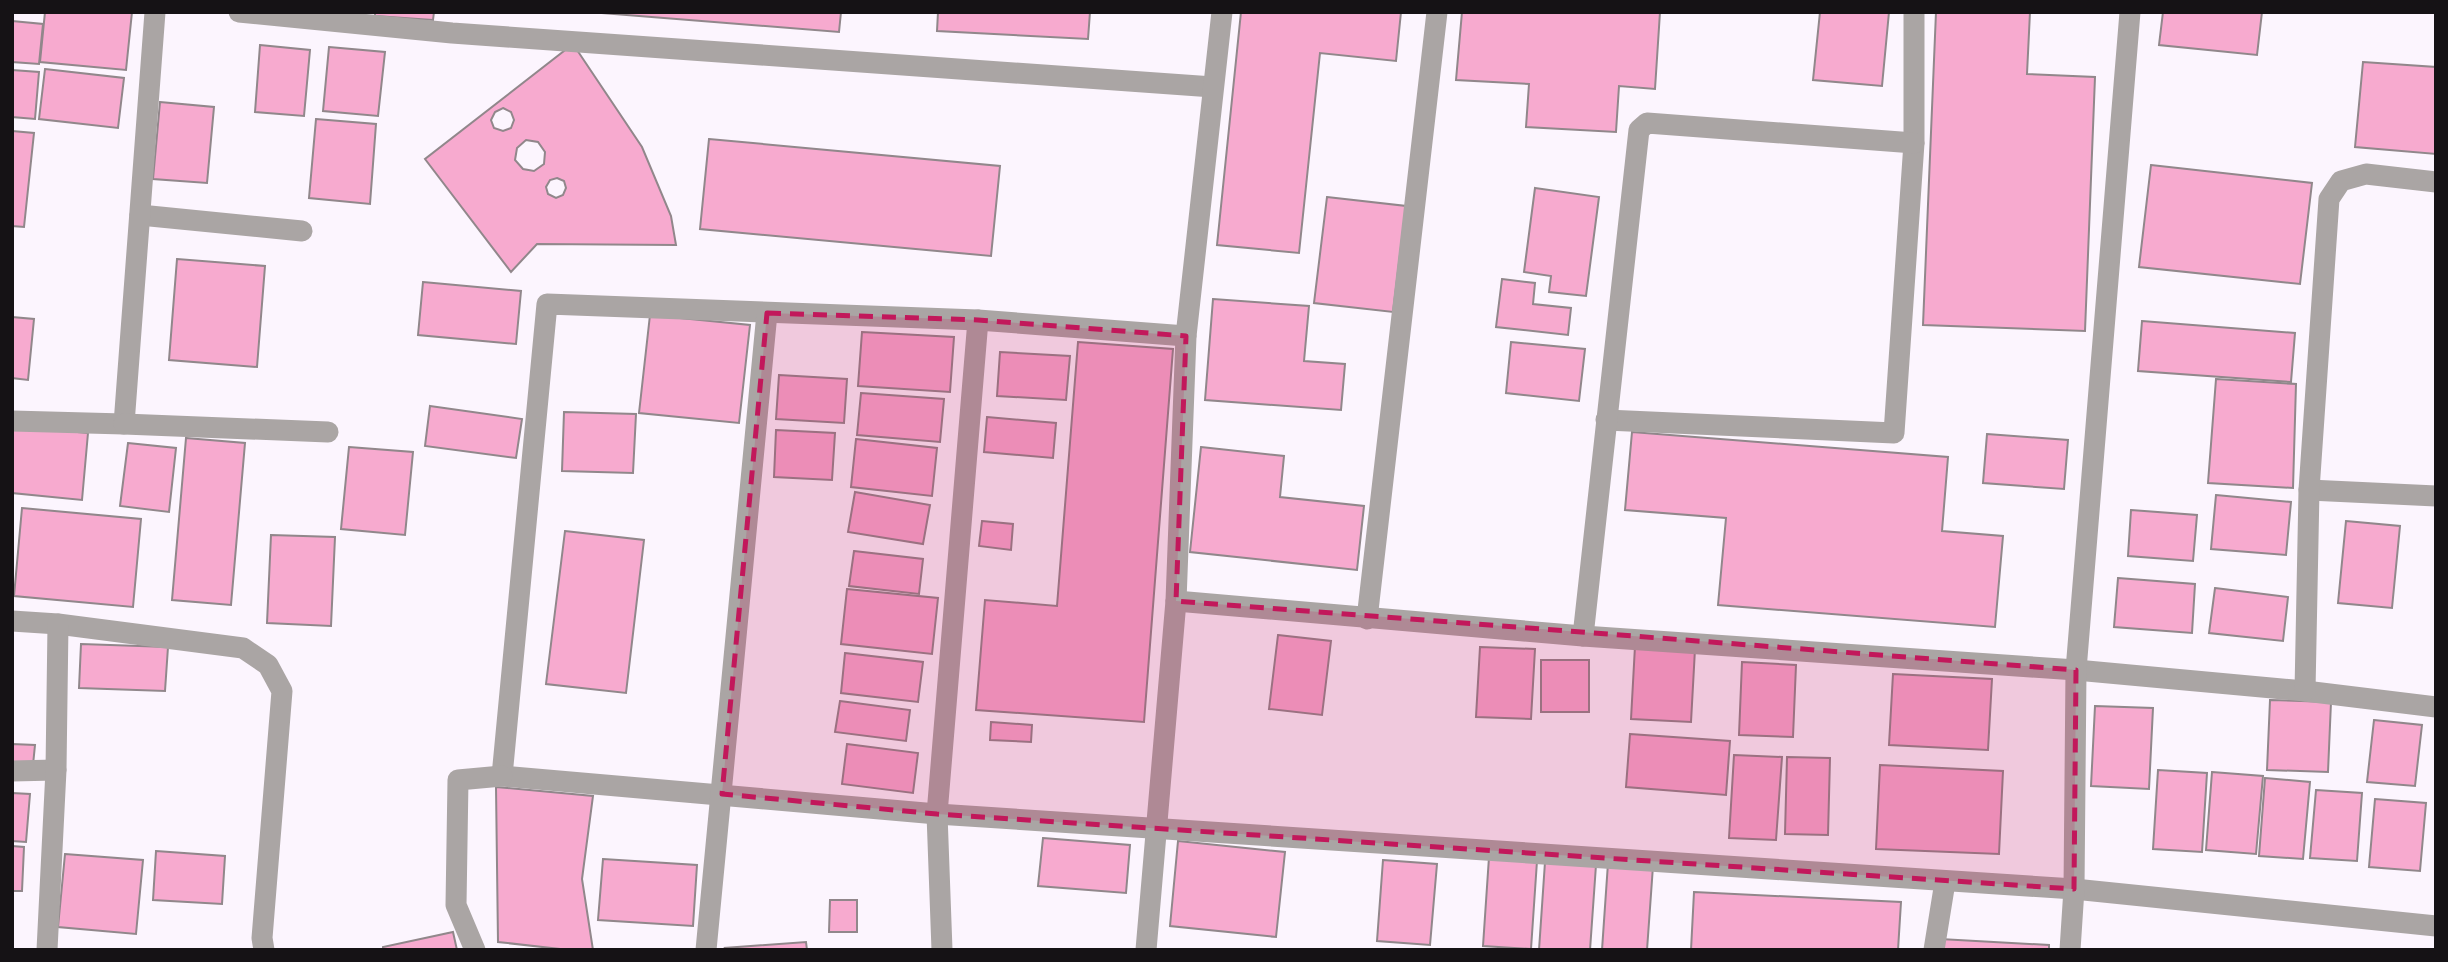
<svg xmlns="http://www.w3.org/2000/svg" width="2448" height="962" font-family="'DejaVu Sans',sans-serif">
  <rect width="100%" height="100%" fill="#fcf5fe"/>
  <g fill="#f7aacf" stroke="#91878b" stroke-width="2" fill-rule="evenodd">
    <polygon points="45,12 132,12 126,70 40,62"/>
    <polygon points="375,12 434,12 433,20 375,16"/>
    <polygon points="589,12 841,12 839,32"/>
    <polygon points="938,12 1090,12 1088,39 937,31"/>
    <polygon points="1241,12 1401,12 1396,61 1320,53 1299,253 1217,245"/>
    <polygon points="1462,12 1660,12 1655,89 1619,86 1616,132 1526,127 1529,84 1456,80"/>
    <polygon points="1820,12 1889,12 1882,86 1813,80"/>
    <polygon points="1936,12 2030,12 2027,74 2095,77 2085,331 1923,325"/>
    <polygon points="2163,12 2262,12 2257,55 2159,45"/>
    <polygon points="12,21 43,24 39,64 12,62"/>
    <path d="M573,44L642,147L671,216L676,245L537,244L511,272L425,159ZM503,108L511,112L514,120L511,128L503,131L494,128L491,120L495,112ZM526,140L538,142L545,152L544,164L534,171L523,169L515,160L517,148ZM557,178L564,181L566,188L563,195L556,198L548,194L546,187L550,180Z"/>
    <polygon points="260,45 310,50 304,116 255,112"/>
    <polygon points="329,47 385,52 378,116 323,111"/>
    <polygon points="2363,62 2436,67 2436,154 2355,147"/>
    <polygon points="45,69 124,78 118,128 39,119"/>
    <polygon points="12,70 39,72 35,119 12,117"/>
    <polygon points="160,102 214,107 207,183 153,179"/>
    <polygon points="316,119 376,124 370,204 309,198"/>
    <polygon points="12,131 34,133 24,227 12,226"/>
    <polygon points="709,139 1000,166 991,256 700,229"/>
    <polygon points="2151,165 2312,183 2300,284 2139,267"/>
    <polygon points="1535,188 1599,197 1586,296 1549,292 1551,276 1524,272"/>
    <polygon points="1327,197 1406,206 1393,312 1314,303"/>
    <polygon points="177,259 265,266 257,367 169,360"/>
    <polygon points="1502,279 1535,283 1533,304 1571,308 1568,335 1496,327"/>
    <polygon points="423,282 521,291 516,344 418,335"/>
    <polygon points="1213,299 1309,306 1304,361 1345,364 1341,410 1205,400"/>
    <polygon points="650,315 750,325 739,423 639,413"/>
    <polygon points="12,317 34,319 28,380 12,378"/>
    <polygon points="2142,321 2295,333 2291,382 2138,371"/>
    <polygon points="862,332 954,337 950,392 858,386"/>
    <polygon points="1078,342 1173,349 1144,722 976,710 985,600 1057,606"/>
    <polygon points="1511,342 1585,349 1579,401 1506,393"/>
    <polygon points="1000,352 1070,356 1066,400 997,396"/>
    <polygon points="779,375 847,379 844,423 776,419"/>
    <polygon points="2216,379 2296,384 2293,488 2208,483"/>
    <polygon points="861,393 944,399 940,442 857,435"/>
    <polygon points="430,406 522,419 516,458 425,446"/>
    <polygon points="564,412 636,414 633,473 562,471"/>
    <polygon points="987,417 1056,423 1053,458 984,452"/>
    <polygon points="12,426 88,433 82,500 12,493"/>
    <polygon points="776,430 835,433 832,480 774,477"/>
    <polygon points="1632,432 1948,457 1942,531 2003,536 1995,627 1718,605 1726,518 1625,510"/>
    <polygon points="1987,434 2068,440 2064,489 1983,483"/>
    <polygon points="186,438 245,443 231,605 172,600"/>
    <polygon points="856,439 937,448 932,496 851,487"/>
    <polygon points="128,443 176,448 169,512 120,506"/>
    <polygon points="349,447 413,452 405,535 341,529"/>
    <polygon points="1201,447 1284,456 1280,497 1364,506 1357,570 1190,552"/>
    <polygon points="855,492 930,505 923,544 848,532"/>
    <polygon points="2216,495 2291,502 2286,555 2211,549"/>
    <polygon points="22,508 141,519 133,607 14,596"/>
    <polygon points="2131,510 2197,515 2193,561 2128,556"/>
    <polygon points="982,521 1013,524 1011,550 979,546"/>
    <polygon points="2346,521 2400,526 2392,608 2338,603"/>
    <polygon points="565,531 644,540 626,693 546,684"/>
    <polygon points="271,535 335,537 331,626 267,623"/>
    <polygon points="854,551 923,559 919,594 849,586"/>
    <polygon points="2118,578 2195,584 2192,633 2114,627"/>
    <polygon points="2215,588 2288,597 2283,641 2209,633"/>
    <polygon points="847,589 938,598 932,654 841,644"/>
    <polygon points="1278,635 1331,641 1322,715 1269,709"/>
    <polygon points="81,644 168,647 165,691 79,688"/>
    <polygon points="1635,646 1695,649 1691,722 1631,719"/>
    <polygon points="1480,647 1535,649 1531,719 1476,717"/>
    <polygon points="845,653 923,662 918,702 841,693"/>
    <rect x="1541" y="660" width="48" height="52"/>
    <polygon points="1742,662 1796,665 1793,737 1739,735"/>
    <polygon points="1893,674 1992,679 1988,750 1889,745"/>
    <polygon points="2270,700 2331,702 2328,772 2267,770"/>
    <polygon points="840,701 910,710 906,741 835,732"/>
    <polygon points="2095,706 2153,708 2149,789 2091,786"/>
    <polygon points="2374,720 2422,725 2415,786 2367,782"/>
    <polygon points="991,722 1032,725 1031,742 990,740"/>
    <polygon points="1630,734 1730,741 1726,795 1626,787"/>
    <polygon points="12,744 35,745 33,765 12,764"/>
    <polygon points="847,744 918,753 913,793 842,784"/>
    <polygon points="1734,755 1782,757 1776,840 1729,838"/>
    <polygon points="1787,757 1830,758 1828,835 1785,834"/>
    <polygon points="1880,765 2003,771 1999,854 1876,849"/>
    <polygon points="2158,770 2207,773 2202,852 2153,849"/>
    <polygon points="2212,772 2263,776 2256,854 2206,850"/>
    <polygon points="2265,778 2310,782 2303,859 2259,856"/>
    <polygon points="496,787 593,796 582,879 593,950 569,950 498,942"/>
    <polygon points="2316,790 2362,793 2357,861 2310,858"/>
    <polygon points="12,793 30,794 26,842 12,841"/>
    <polygon points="2375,799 2426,803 2420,871 2369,867"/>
    <polygon points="1043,838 1130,845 1126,893 1038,886"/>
    <polygon points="1178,841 1285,852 1276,937 1170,926"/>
    <polygon points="12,846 24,847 22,891 12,891"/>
    <polygon points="156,851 225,856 222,904 153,900"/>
    <polygon points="65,854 143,860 136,934 58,927"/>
    <polygon points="1489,857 1537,861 1531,949 1483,946"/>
    <polygon points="603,859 697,865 693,926 598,920"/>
    <polygon points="1383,860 1437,864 1430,945 1377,941"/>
    <polygon points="1545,862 1596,865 1590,950 1539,950"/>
    <polygon points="1608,863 1653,866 1647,950 1602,950"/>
    <polygon points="1694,892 1901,902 1898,950 1691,950"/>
    <polygon points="830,900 857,900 857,932 829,932"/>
    <polygon points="453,932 457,950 383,950 383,947"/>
    <polygon points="1940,939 2049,945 2049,950 1939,950"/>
    <polygon points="806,942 807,950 726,950 725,948"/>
  </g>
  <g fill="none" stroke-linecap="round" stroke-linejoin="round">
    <g stroke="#aaa5a4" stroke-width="21">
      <polyline points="239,12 452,33 1213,87"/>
      <polyline points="140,215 302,231"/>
      <polyline points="1186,336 978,320 547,304 502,776 937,814 2074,889 2436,926"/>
      <polyline points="1606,420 1894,433 1914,143 1914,12"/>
      <polyline points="12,421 124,424 155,12"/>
      <polyline points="124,424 328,432"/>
      <polyline points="2309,490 2436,496"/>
      <polyline points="1176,601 1583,636 2076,670 2305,691 2436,707"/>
      <polyline points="1367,619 1437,12"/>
      <polyline points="12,621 58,624 243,648 268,665 282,691 262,938 264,950"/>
      <polyline points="1583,636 1639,130 1647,123 1914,143"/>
      <polyline points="2305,691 2309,490 2329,199 2341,181 2366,174 2436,182"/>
      <polyline points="12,771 56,770"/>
      <polyline points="47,950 56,770 58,624"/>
      <polyline points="475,950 456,905 458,780 502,776"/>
      <polyline points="706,950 767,313"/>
      <polyline points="942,950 937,814 978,320"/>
      <polyline points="1146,950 1176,601 1186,336 1222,12"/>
      <polyline points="1934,950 1945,882"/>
      <polyline points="2070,950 2074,889 2076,670 2130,12"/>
    </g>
  </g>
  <path fill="#c2185b" fill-opacity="0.2" stroke="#c2185b" stroke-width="5" stroke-dasharray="14 9" stroke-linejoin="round" d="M767,313L978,320L1186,336L1176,601L2076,670L2074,889L937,814L722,794Z"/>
  <rect width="2448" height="962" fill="none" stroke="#151215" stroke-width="28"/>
</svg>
